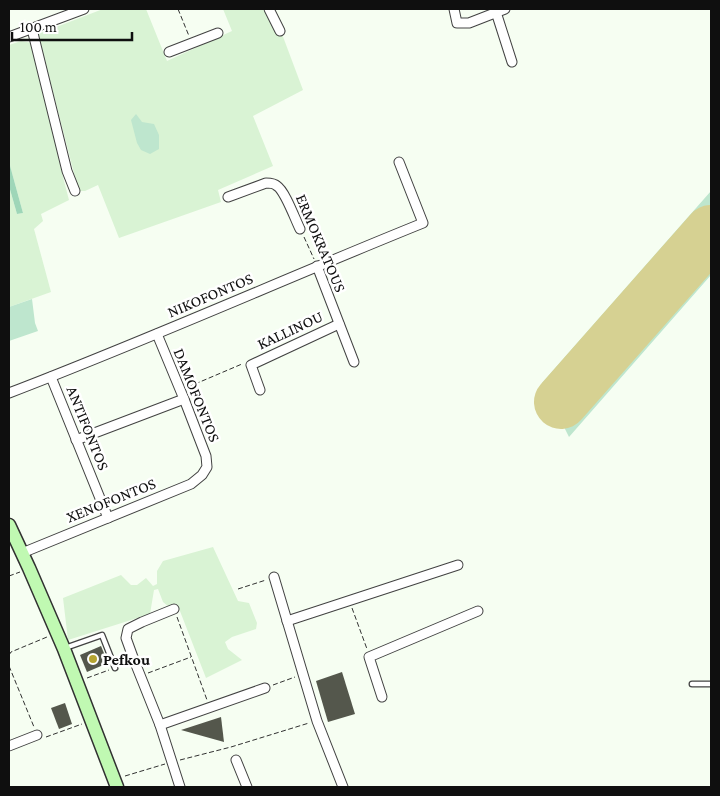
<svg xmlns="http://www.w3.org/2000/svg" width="720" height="796" font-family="'Crimson Pro',serif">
  <rect width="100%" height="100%" fill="#f6fef2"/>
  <g fill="#d9f3d4">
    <polygon points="103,9 146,9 167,61 232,31 223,9 263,9 277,35 282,34 303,90 253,116 273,166 218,190 221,202 119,238 98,185 85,191 80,191 76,181 38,34"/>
    <polygon points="21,41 32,43 64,181 69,200 41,214 43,221 34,229 51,292 9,307 9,186 17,214 23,213 9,162 9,45"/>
    <polygon points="213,547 238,601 249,603 257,623 256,629 232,637 225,642 228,649 242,660 206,678 178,606 169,607 163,602 158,589 154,590 150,614 68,640 63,598 121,575 131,585 137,585 146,578 153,586 157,584 157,571 163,561"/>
  </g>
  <g fill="#bee6ce">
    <polygon points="136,114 142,122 154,124 159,135 159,149 150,154 141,150 137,143 131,120"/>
    <polygon points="711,191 711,212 550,395 565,421 711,255 711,275 569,437 542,383"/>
    <polygon points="32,299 35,323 38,331 9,341 9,307"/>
  </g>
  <polygon fill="#9ed6b8" points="9,162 23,213 17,214 9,186"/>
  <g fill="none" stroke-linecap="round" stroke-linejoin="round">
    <polyline stroke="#d6d192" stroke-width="54" points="561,402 711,232"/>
  </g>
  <g fill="#54574c">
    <polygon points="101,646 108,663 87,672 80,655"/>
    <polygon points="342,672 355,714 328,722 316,681"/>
    <polygon points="65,703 72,724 59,729 51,708"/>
    <polygon points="221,717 224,742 181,730"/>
  </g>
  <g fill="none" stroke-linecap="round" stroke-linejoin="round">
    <defs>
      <g id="service">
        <polyline points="65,648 102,635 115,668"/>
        <polyline points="692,684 711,684"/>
      </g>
      <g id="minor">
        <polyline points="269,9 280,31"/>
        <polyline points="454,9 457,23 469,23 505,9"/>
        <polyline points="496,12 512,62"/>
        <polyline points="32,29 67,171 75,191"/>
        <polyline points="9,37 84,9"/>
        <polyline points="169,52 218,33"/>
        <path d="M228,197L266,183C270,183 274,183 277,186C285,191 295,219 300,229"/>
        <polyline points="317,266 354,362"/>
        <polyline points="51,377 108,518"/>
        <polyline points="260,390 251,365 339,324"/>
        <path d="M9,393C148,340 284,279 423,223L399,162"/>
        <polyline points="76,440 184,399"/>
        <polyline points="22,553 191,484 202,475 207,467 206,456 184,399 157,334"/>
        <polyline points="274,577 317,721 343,787"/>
        <polyline points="174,609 142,622 128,629 126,638 134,660 160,725 180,787"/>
        <polyline points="287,621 458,565"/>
        <polyline points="382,697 369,657 478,611"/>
        <polyline points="160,725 265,688"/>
        <polyline points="9,746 37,735"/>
        <polyline points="236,760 247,787"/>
      </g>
      <polyline id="secondary" points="9,525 29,568 64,649 117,787"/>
    </defs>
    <use href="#service" stroke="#424242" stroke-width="7"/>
    <use href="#minor" stroke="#424242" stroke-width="11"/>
    <use href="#secondary" stroke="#313131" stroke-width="15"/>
    <g stroke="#313131" stroke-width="1" stroke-dasharray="5 2.5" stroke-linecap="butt">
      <polyline points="178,9 189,36"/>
      <polyline points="304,237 314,259"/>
      <polyline points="188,387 242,364"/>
      <polyline points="9,576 20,572"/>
      <polyline points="238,589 266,580"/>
      <polyline points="352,608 367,649"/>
      <polyline points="177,617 207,700"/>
      <polyline points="9,655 11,652 47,637"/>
      <polyline points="9,666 34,727"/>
      <polyline points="148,673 191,657"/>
      <polyline points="87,678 109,670"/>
      <polyline points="273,685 295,677"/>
      <polyline points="46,737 82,724"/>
      <polyline points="180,760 231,747 309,723"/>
      <polyline points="125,776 165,764"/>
    </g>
    <use href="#service" stroke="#fff" stroke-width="4.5"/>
    <use href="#minor" stroke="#fff" stroke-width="9"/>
    <use href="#secondary" stroke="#c0f9b2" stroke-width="12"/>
  </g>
  <circle fill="#b5a431" stroke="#fff" stroke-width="2" cx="93" cy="659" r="5"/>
  <g text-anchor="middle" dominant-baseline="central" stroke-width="5" stroke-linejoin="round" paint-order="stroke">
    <g font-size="16" fill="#0f0f0f" stroke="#fff">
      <text transform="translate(321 243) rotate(67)">ERMOKRATOUS</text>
      <text transform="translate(210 295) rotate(-23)">NIKOFONTOS</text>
      <text transform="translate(290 330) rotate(-25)">KALLINOU</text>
      <text transform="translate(197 395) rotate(68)">DAMOFONTOS</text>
      <text transform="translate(88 428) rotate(68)">ANTIFONTOS</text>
      <text transform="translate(111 500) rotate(-22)">XENOFONTOS</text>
    </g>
    <g font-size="16" font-weight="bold" fill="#0f0f0f" stroke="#fff" text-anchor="start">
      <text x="103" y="659">Pefkou</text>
    </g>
  </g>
  <rect width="720" height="796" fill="none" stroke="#0f0f0f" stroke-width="20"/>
  <path d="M12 32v8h120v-8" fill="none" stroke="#0f0f0f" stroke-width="2.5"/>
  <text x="20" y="32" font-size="15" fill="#0f0f0f" stroke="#ffffff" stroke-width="4" paint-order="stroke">100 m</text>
</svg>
